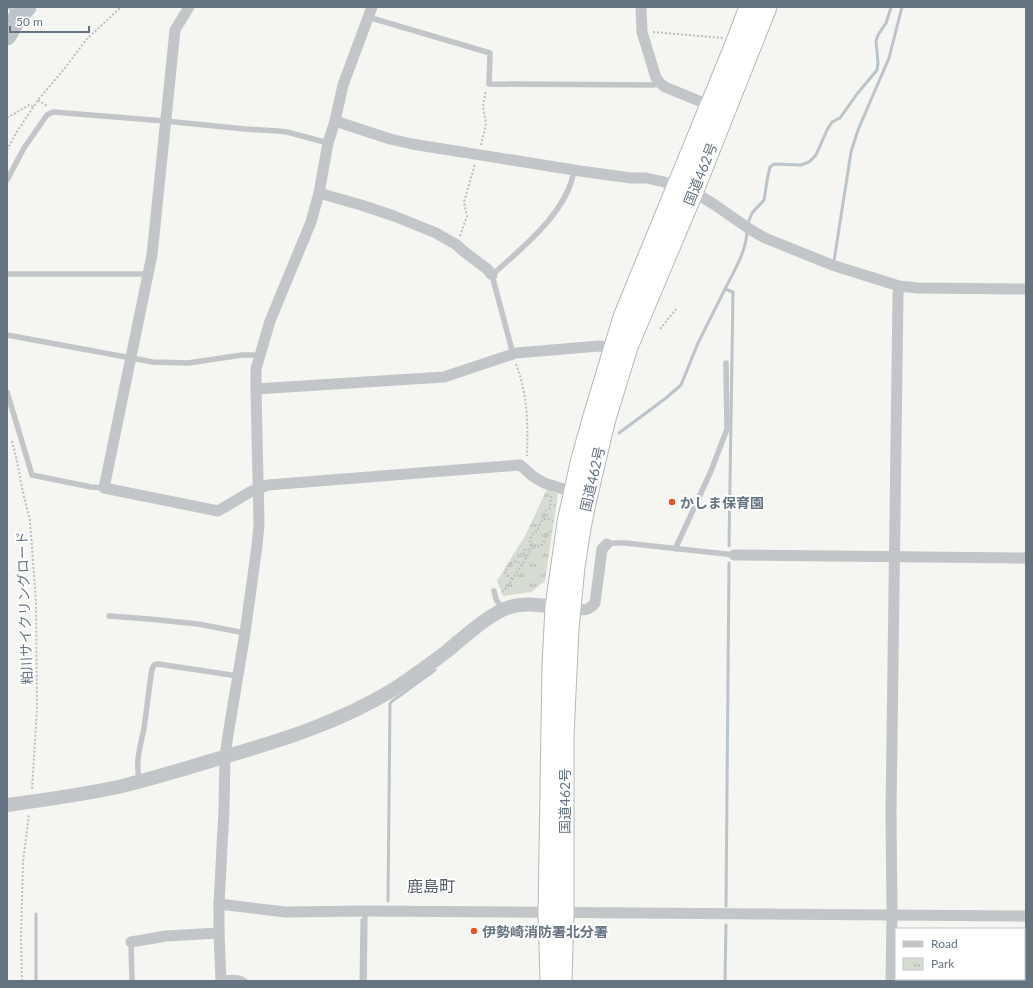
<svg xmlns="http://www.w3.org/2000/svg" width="1033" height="988" font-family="Lato,'Noto Sans JP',sans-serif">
  <defs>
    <pattern id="park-tufts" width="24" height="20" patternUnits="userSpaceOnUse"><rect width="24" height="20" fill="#d6dcd2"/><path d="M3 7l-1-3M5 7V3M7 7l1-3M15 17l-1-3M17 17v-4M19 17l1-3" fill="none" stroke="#b1b7b0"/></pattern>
  </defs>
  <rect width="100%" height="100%" fill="#f5f5f1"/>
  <polygon fill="url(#park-tufts)" points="547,489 558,494 545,581 531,592 503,596 497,581 526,534"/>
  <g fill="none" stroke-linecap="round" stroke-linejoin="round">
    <g stroke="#bac4c9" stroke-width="3">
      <polyline points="9,7 17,18"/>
      <polyline points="748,223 752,213 764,200 768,175 770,167 774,164 801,165 809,162 816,155 827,130 832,122 840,118 857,94 877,70 878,63 876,41 878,35 886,23 889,14 891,7"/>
      <polyline points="835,262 834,261 851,152 858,130 889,58 902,7"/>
      <polyline points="619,433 666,398 681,385 698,343 725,289"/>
      <path d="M729,546L733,292L725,289C734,271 746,252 747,232"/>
      <polyline points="388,901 390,704 391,702 435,670"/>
      <polyline points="726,906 729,563"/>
      <polyline points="36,914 36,981"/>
      <polyline points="361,981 362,920"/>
      <polyline points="725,981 726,925"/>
    </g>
    <polyline stroke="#bac4c9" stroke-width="19" points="7,36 17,18 27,7"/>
    <defs>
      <g id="trunk">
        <polyline points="550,981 548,913 552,666 555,607 567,522 581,459 593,416 623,317 735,44 749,7"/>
        <polyline points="562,981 564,913 564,736 569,628 575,567 581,528 586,503 605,422 628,347 693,193 767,7"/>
      </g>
    </defs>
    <use href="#trunk" stroke="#b5b8bb" stroke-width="21"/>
    <g stroke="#bcbec0" stroke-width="2" stroke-dasharray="2 2" stroke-linecap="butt">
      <polyline points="653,32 723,38"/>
      <polyline points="38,100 47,106"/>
      <polyline points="7,118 29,105 34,107"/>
      <polyline points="481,145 486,124 483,106 486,90"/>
      <polyline points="7,150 16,133 38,100 65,68 86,40 121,7"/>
      <polyline points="460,236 467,216 464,202 475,164"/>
      <polyline points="660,329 677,308"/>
      <path d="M516,364C528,396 528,423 527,456"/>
      <polyline points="12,441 17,461 22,488 30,521 36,602 37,708 32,790"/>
      <polyline points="544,519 549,519 553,521"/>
      <polyline points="551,531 547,534 544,542 541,546 533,547 530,542 531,538 532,535 537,531 541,522 544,517 545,511 549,509 550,508 551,495"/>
      <polyline points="527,556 524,555 524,550 528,549 530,551"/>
      <polyline points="512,579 506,574 505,572 511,563 516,561 522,564"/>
      <polyline points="502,592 509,585 533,547"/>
      <polyline points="22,981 21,937 23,862 29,814"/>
    </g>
    <g stroke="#c2c6c9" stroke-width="5.5">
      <polyline points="368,17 490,53 489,84 653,85 660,83"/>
      <polyline points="7,180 24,148 47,115 53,112 165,121 245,129 278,131 287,132 328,143"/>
      <polyline points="7,274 148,274"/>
      <polyline points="7,335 153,362 188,363 242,355 253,355 260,357"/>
      <path d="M513,354L492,275C522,248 568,212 574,170"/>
      <polyline points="7,392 32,475 91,487 104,488"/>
      <polyline points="607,544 615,543 625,543 726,554 734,555"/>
      <polyline points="676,549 677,545 711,471 727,429 726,363"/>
      <polyline points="494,591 496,599 502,609"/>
      <polyline points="109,616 149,619 198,624 245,633"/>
      <path d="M140,780C134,765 141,744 144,728C147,708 149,688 152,669L154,665L158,664L238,676"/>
      <polyline points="131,942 132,981"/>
      <path d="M221,978C228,978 239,976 245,981"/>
      <polyline points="364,981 365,911"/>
    </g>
    <g stroke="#c2c6c9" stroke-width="11">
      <polyline points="189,7 175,30 152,255 104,488 218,511 250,492 268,485 520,465 534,477 544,483 573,492"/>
      <polyline points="641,7 642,32 656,78 660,83 665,87 709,105"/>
      <polyline points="335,121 390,139 412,144 580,171 631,178 646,178 664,182 676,186 702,197 715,205 751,230 765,238 832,265 899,286 918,288 1026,289"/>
      <polyline points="319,193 361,205 394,216 436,233 457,245 462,250 487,269 492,275"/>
      <polyline points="256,389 444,377 516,353 599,346 606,347 613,350"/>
      <polyline points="734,555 1026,558"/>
      <path d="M571,609C581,610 588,612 595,603L602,549L607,544"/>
      <polyline points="219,904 285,912 365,911 1026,916"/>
      <polyline points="131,942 166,936 219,933"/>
      <polyline points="221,981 219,933 219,904 224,809 225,757 228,735 245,633 257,546 259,524 256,389 256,369 270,321 311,222 319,193 328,143 335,121 343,85 372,7"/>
      <polyline points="891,981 892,916 891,812 898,295 899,286"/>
    </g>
    <path stroke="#c2c6c9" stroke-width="14" d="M7,805C44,800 81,795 118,787C151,779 184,769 217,759C279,741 339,723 394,689C412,677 429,665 446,652C463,638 490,613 510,607C527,602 547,606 564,608"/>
    <use href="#trunk" stroke="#fff" stroke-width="19"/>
  </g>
  <g fill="#e65521" stroke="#fff" stroke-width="1.5">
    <circle cx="672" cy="502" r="4"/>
    <circle cx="474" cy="931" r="4"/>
  </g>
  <g text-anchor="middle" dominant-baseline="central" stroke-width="4" stroke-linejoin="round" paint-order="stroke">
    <g font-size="14" fill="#647483" stroke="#fff">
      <text transform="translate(700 174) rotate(-68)">国道462号</text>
      <text transform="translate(592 479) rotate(-77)">国道462号</text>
      <text transform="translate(24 608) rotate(-92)">粕川サイクリングロード</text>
      <text transform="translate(564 801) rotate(-90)">国道462号</text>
    </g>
    <g font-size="14" font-weight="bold" fill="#647483" stroke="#fff" text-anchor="start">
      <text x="680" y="502">かしま保育園</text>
      <text x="482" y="931">伊勢崎消防署北分署</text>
    </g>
    <g font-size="16" fill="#525d68" stroke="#fff">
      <text x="431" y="885">鹿島町</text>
    </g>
  </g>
  <rect width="1033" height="988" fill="none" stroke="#647483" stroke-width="16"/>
  <rect x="895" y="928" width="130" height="52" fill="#ffffff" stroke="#c1c7cd"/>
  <rect x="903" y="941" width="20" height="6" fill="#c2c6c9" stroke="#c1c7cd"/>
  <text x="931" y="948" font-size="12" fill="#647483">Road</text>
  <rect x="903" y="958" width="20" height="12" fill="url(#park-tufts)" stroke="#c1c7cd"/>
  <text x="931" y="968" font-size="12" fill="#647483">Park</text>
  <path d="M10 26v6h79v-6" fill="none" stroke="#647483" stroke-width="2"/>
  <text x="16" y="26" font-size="12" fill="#647483" stroke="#ffffff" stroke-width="3" paint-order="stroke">50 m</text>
</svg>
